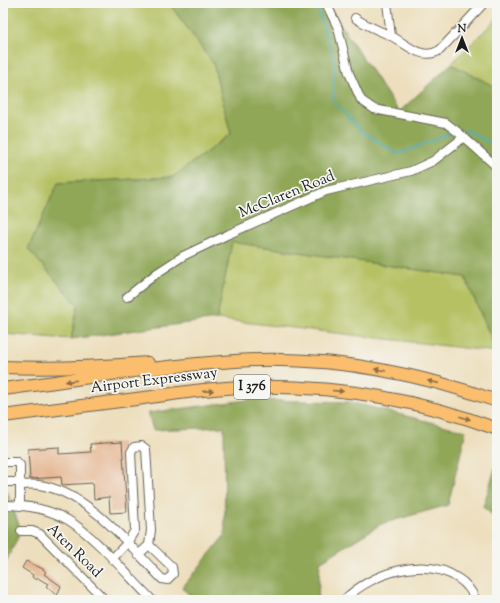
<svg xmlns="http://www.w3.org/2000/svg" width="500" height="603" font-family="'Sorts Mill Goudy',serif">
  <rect width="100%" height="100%" fill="#f6f6f2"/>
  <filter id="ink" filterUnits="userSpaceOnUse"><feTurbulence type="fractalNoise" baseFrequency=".025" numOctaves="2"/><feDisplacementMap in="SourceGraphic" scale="8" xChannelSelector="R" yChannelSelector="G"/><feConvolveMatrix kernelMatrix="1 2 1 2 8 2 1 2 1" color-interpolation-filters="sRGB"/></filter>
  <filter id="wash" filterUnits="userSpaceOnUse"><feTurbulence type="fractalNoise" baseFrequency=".012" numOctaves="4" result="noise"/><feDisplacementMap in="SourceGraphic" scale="16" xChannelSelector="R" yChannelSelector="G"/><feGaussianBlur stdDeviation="0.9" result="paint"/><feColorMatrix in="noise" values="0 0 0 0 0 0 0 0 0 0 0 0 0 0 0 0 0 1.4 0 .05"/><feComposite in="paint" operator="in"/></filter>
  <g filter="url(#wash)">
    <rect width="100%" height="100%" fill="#eddfbd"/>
    <g fill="#b5c163" stroke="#686e40">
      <polygon points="3,3 169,3 213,63 231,134 173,177 58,183 28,249 78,305 71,339 3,334"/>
      <polygon points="497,18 497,88 451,64"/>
      <polygon points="232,242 465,277 497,352 217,319"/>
    </g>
    <g fill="#90a759" stroke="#56623a">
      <polygon points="169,3 326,3 399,112 451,64 497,88 497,351 465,277 232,242 217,319 71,339 78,305 28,249 58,183 173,177 231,134 213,63"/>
      <polygon points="247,400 350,402 466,431 448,505 381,524 320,562 318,600 195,600 182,588 225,535 224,427 153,430 148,413"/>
      <polygon points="497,462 497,519 483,507"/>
      <polygon points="3,491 7,491 21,531 3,568"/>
    </g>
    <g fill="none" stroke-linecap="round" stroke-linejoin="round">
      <g stroke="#42afc0" stroke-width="1.5">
        <polyline points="312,3 317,7 334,59 333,101 361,131 398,154 452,133"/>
        <polyline points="464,130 466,130 497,147"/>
      </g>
    </g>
    <g id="blocks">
      <g fill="#e5b691">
        <polygon points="122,442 127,512 110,513 109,497 94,499 93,483 62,485 61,477 30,479 28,449 59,447 59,454 91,452 90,444"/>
        <polygon points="26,561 43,569 46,572 44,574 61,586 57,596 46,586 48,584 38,578 36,580 32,577 33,575 22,568"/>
      </g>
    </g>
  </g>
  <g filter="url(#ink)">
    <use href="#blocks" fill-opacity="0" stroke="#656054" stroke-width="1"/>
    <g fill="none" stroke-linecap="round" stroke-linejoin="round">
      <defs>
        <g id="minor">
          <polyline points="326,3 338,28 349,73 361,100 374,109 446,123 459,133 497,167"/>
          <polyline points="387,3 391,36"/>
          <path d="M355,18C365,25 377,30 389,35C405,42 421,62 440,50L484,3"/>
          <polyline points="127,297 157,273 183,256 229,234 326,191 411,171 433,161 464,137"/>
          <polyline points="3,462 17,462 20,465 20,505"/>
          <polyline points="3,482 21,482"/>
          <path d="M21,485C27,485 33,484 39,485C88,492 129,545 162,579L167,580L173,574L172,567L149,545L138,555"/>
          <path d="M3,505C25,505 49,509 68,520C96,537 128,576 152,600"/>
          <polyline points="21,531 32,531 40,534 105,600"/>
          <polyline points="112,559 127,543 135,530 131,452 134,447 142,446 146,449 151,530 149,545"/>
          <path d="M344,600C371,573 425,555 459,579C467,584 472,592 476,600"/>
        </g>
        <g id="highway">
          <path d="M3,367C52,369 99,367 148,363"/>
          <path d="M3,389C80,379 157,366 235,361C323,355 414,372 497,401"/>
          <path d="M3,416C50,410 97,404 144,398C179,393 216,387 252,387C335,385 419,400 497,429"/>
        </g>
      </defs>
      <use href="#minor" stroke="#656054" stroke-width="10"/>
      <use href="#highway" stroke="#656054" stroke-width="14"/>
      <use href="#minor" stroke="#fff" stroke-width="8"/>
      <use href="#highway" stroke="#fabe6e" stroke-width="12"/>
    </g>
    <defs><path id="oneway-solid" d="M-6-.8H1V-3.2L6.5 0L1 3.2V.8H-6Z"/></defs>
    <g fill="#8b6d45">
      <use href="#oneway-solid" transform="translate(380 370) rotate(-170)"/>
      <use href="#oneway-solid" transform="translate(71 381) rotate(173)"/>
      <use href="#oneway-solid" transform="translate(433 382) rotate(-167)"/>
      <use href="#oneway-solid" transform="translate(208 391) rotate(-5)"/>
      <use href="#oneway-solid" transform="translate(338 391) rotate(5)"/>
      <use href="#oneway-solid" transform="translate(465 418) rotate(16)"/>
    </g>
  </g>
  <g text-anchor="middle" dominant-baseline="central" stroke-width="3.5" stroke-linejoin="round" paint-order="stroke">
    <rect fill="#f6f6f2" stroke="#5d5d5c" stroke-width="1" x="234" y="375" width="36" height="24" rx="3"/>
    <g font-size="14" font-weight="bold" fill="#1c1c1c">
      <text x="252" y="387">I 376</text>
    </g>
    <g font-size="15" fill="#1c1c1c" stroke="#f6f6f2">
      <text transform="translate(287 195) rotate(-22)">McClaren Road</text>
      <text transform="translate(154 381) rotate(-7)">Airport Expressway</text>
      <text transform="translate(74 551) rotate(44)">Aten Road</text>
    </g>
  </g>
  <rect width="500" height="603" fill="none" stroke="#f6f6f2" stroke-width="16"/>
  <g transform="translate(462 38)" stroke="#f6f6f2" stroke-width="3" paint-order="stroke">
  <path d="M0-3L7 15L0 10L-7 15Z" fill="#1c1c1c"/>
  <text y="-6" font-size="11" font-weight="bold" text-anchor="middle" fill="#1c1c1c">N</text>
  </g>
</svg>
